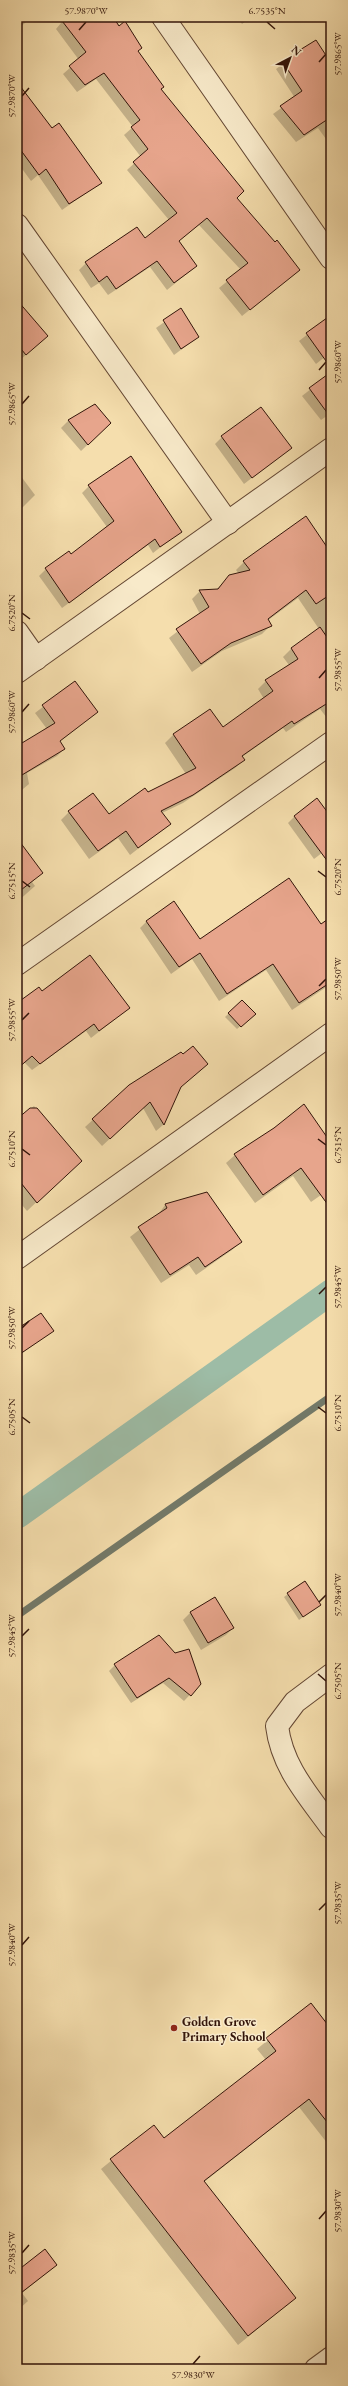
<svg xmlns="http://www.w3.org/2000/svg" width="348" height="2386" font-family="'EB Garamond',serif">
  <rect width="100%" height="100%" fill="#f5dead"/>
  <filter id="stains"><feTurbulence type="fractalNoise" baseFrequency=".005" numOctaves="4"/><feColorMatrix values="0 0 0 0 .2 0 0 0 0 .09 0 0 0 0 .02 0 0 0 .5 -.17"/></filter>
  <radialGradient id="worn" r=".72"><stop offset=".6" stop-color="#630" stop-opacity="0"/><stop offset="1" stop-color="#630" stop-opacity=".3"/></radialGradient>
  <g fill="#0003">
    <polygon points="17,17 23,17 26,22 17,30"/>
    <polygon points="57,17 112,17 141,48 137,52 160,90 235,198 299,270 242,316 219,288 241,270 199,225 178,241 196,266 167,290 150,267 108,295 99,283 91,288 79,270 86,263 145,240 169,220 127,170 141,157 124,135 133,127 96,79 77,92 63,74 79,60 56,29 61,23"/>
    <polygon points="237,17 251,17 242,24"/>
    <polygon points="315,41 331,65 331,146 318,128 296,142 273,114 295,98 276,69"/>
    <polygon points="17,90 100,183 62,210 38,175 31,181 17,162"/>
    <polygon points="181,310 198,337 174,355 156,328"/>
    <polygon points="17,313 47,336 19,361 17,359"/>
    <polygon points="331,316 331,352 316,364 299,341"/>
    <polygon points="331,373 331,413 321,420 302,396"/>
    <polygon points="95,406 110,423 81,451 61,428 68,421"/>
    <polygon points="222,437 291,448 244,484 215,444"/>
    <polygon points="20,475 35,495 17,513 17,477"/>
    <polygon points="89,486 180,532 153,553 148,545 62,608 39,576 46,569 71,556 107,527 82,493"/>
    <polygon points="331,555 331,716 327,718 320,709 286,732 283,728 242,757 244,760 235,768 183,803 162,813 170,824 130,855 118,838 89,859 61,820 69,812 109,816 186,774 165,743 173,735 210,711 222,729 264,699 258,689 266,681 289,665 283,657 291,649 319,629 298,598 267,621 270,626 262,634 222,651 192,672 169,638 200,614 192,599 200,591 216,590 229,576 239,574 236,570 244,562"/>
    <polygon points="75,682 97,712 59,742 64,749 57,756 27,773 29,784 17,794 17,748 47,729 35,713"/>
    <polygon points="295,816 331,818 331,846 314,859 288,823"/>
    <polygon points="17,840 41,873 32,882 35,886 17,902"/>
    <polygon points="331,918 331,984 292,1010 266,970 219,1001 192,959 171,974 140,928 147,921 200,940 320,925"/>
    <polygon points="42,993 129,1008 91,1038 86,1031 32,1070 24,1062 17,1069 17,1004"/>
    <polygon points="242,1001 251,1017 237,1029 225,1017"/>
    <polygon points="130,1086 179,1088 163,1125 156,1131 143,1108 102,1146 85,1127"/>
    <polygon points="34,1106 80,1161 27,1211 17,1199 17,1120"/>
    <polygon points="275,1129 331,1144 331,1188 311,1202 293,1176 255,1203 226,1163 235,1155"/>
    <polygon points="206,1193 241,1241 232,1250 196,1275 189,1265 161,1283 130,1237 158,1215 165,1205"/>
    <polygon points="17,1331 52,1331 17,1357"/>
    <polygon points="288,1594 319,1605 299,1620 284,1597"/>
    <polygon points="215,1598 233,1628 226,1635 201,1650 183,1620 190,1613"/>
    <polygon points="115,1665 200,1684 184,1701 163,1683 131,1703 109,1671"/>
    <polygon points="311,2005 331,2031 331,2148 299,2107 204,2182 295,2298 238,2345 101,2169 154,2126 164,2140 266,2060 257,2049"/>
    <polygon points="56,2265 22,2293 28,2301 17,2311 17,2272"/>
  </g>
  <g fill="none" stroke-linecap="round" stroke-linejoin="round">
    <polyline stroke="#737968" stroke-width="7" points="17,1616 331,1396"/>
    <polyline stroke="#9dbca6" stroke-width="26" points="17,1516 331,1292"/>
  </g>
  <g fill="#e7a58c" stroke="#33150a">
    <polygon points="59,17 113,17 119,26 125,21 142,48 138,51 164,87 161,89 244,191 237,198 275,242 277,240 300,270 250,310 226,280 248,263 207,218 179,241 197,266 174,283 157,261 116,289 107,276 99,282 85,262 137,227 145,238 177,213 133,162 148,149 131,127 140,120 104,73 85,85 69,66 86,52"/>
    <polygon points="316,40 331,63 331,117 304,135 280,106 302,91 282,61"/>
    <polygon points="17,82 52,128 59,123 102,183 69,204 46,169 39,175 17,145"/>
    <polygon points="17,300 48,336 26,355 17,344"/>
    <polygon points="181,308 199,337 181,349 163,320"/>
    <polygon points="331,315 331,368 306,333"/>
    <polygon points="331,372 331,418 309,388"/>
    <polygon points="95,404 111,423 88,445 68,420"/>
    <polygon points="261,407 292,448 252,478 221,436"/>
    <polygon points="131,456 182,532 160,547 155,539 69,603 45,568 69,551 71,554 114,521 88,485"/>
    <polygon points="306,516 331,553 331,594 316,604 306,590 268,619 272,626 231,643 201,664 176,629 209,607 199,590 218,589 229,575 250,570 243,561"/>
    <polygon points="320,627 331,643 331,701 294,724 292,721 242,756 245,760 193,795 161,811 171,824 138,848 126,831 98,851 68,811 93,793 109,814 145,788 148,792 196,768 173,734 210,709 223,727 273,691 265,680 298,659 291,648"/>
    <polygon points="75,681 98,712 60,741 65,749 17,778 17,746 55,723 42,705"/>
    <polygon points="317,798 331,817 331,866 294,816"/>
    <polygon points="17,838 43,873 17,893"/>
    <polygon points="289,878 321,924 331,917 331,982 299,1003 273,964 227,994 200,953 179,967 146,921 174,901 200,939"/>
    <polygon points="90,955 130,1008 99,1031 94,1024 40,1064 32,1056 17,1069 17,1003 39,987 42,991"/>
    <polygon points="242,1000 256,1014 241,1027 228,1013"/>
    <polygon points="193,1046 208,1064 181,1087 164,1125 150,1102 110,1139 92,1119 129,1085 181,1052 183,1054"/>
    <polygon points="304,1104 331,1143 331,1209 301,1168 263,1195 234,1154 274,1128"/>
    <polygon points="30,1108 37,1108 82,1161 37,1203 17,1178 17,1119"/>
    <polygon points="207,1192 242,1242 205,1267 198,1257 170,1275 138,1227 167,1208 165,1204"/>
    <polygon points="41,1313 54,1331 17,1356 17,1329"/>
    <polygon points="305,1581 321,1605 303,1617 287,1593"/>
    <polygon points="215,1597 234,1628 208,1643 190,1612"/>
    <polygon points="159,1635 175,1653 189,1649 201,1684 191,1696 169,1678 137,1698 114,1664"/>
    <polygon points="311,2003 331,2029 331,2127 309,2099 204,2181 296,2298 248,2336 110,2159 154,2125 164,2138 276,2051 266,2038"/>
    <polygon points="45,2249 57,2265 17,2296 17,2271"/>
  </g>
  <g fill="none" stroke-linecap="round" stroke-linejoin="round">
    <defs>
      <g id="minor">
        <polyline points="163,17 331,258"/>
        <polyline points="17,225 228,523"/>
        <polyline points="17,632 36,659"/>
        <polyline points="17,672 331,449"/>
        <polyline points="17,964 331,743"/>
        <polyline points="17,1258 331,1034"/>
        <path d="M331,1675L295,1702L277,1726C282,1767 308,1795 331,1827"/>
        <polyline points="316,2369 331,2358"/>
      </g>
    </defs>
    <use href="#minor" stroke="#644733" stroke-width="24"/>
    <use href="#minor" stroke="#f8eaca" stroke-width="22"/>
  </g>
  <path fill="none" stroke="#33150a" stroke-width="1.5" d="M267,22L275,29M79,30L86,22M319,62L326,54M22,96L29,88M319,370L326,362M22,404L29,396M22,613L30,619M319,678L326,670M22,712L29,704M318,871L326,877M22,881L30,887M319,986L326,979M22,1020L29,1013M318,1139L326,1145M22,1149L30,1155M319,1294L326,1287M22,1328L29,1321M318,1407L326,1413M22,1417L30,1423M319,1602L326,1595M22,1636L29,1629M318,1674L326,1681M319,1910L326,1903M22,1945L29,1937M319,2219L326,2211M22,2253L29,2245M193,2364L200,2356"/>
  <circle fill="#8f2418" stroke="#f8eaca" stroke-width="1.5" cx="174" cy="2028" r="4"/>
  <g text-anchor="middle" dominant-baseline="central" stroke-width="3" stroke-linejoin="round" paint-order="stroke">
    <g font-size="13" font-weight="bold" fill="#33150a" stroke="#f8eaca" text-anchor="start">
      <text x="182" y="2021">Golden Grove<tspan x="182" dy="15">Primary School</tspan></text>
    </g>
  </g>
  <rect width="348" height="2386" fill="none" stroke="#f5dead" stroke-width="44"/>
  <g transform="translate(290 58) rotate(41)" stroke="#f8eaca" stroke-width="3" paint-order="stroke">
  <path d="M0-3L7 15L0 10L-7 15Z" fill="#33150a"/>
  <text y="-6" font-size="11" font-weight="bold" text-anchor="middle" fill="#33150a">N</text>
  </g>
  <rect x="22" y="22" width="304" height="2342" fill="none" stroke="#33150a" stroke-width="1.5"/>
  <g font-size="10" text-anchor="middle" fill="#33150a">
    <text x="86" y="14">57.9870°W</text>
    <text x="267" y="14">6.7535°N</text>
    <text transform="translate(337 54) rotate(-90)" y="4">57.9865°W</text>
    <text transform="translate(11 96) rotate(-90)" y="4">57.9870°W</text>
    <text transform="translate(337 362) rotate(-90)" y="4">57.9860°W</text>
    <text transform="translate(11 404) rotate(-90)" y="4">57.9865°W</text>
    <text transform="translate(11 613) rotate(-90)" y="4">6.7520°N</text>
    <text transform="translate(337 670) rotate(-90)" y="4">57.9855°W</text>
    <text transform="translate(11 712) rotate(-90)" y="4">57.9860°W</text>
    <text transform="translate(337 877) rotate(-90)" y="4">6.7520°N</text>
    <text transform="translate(11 881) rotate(-90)" y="4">6.7515°N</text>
    <text transform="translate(337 979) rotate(-90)" y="4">57.9850°W</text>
    <text transform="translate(11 1020) rotate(-90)" y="4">57.9855°W</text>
    <text transform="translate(337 1145) rotate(-90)" y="4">6.7515°N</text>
    <text transform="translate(11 1149) rotate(-90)" y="4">6.7510°N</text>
    <text transform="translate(337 1287) rotate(-90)" y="4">57.9845°W</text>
    <text transform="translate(11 1328) rotate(-90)" y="4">57.9850°W</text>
    <text transform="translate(337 1413) rotate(-90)" y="4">6.7510°N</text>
    <text transform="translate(11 1417) rotate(-90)" y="4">6.7505°N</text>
    <text transform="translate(337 1595) rotate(-90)" y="4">57.9840°W</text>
    <text transform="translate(11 1636) rotate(-90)" y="4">57.9845°W</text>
    <text transform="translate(337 1681) rotate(-90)" y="4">6.7505°N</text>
    <text transform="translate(337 1903) rotate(-90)" y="4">57.9835°W</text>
    <text transform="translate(11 1945) rotate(-90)" y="4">57.9840°W</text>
    <text transform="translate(337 2211) rotate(-90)" y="4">57.9830°W</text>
    <text transform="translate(11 2253) rotate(-90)" y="4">57.9835°W</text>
    <text x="193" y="2378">57.9830°W</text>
  </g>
  <rect width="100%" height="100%" filter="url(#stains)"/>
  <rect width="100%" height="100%" fill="url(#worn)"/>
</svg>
